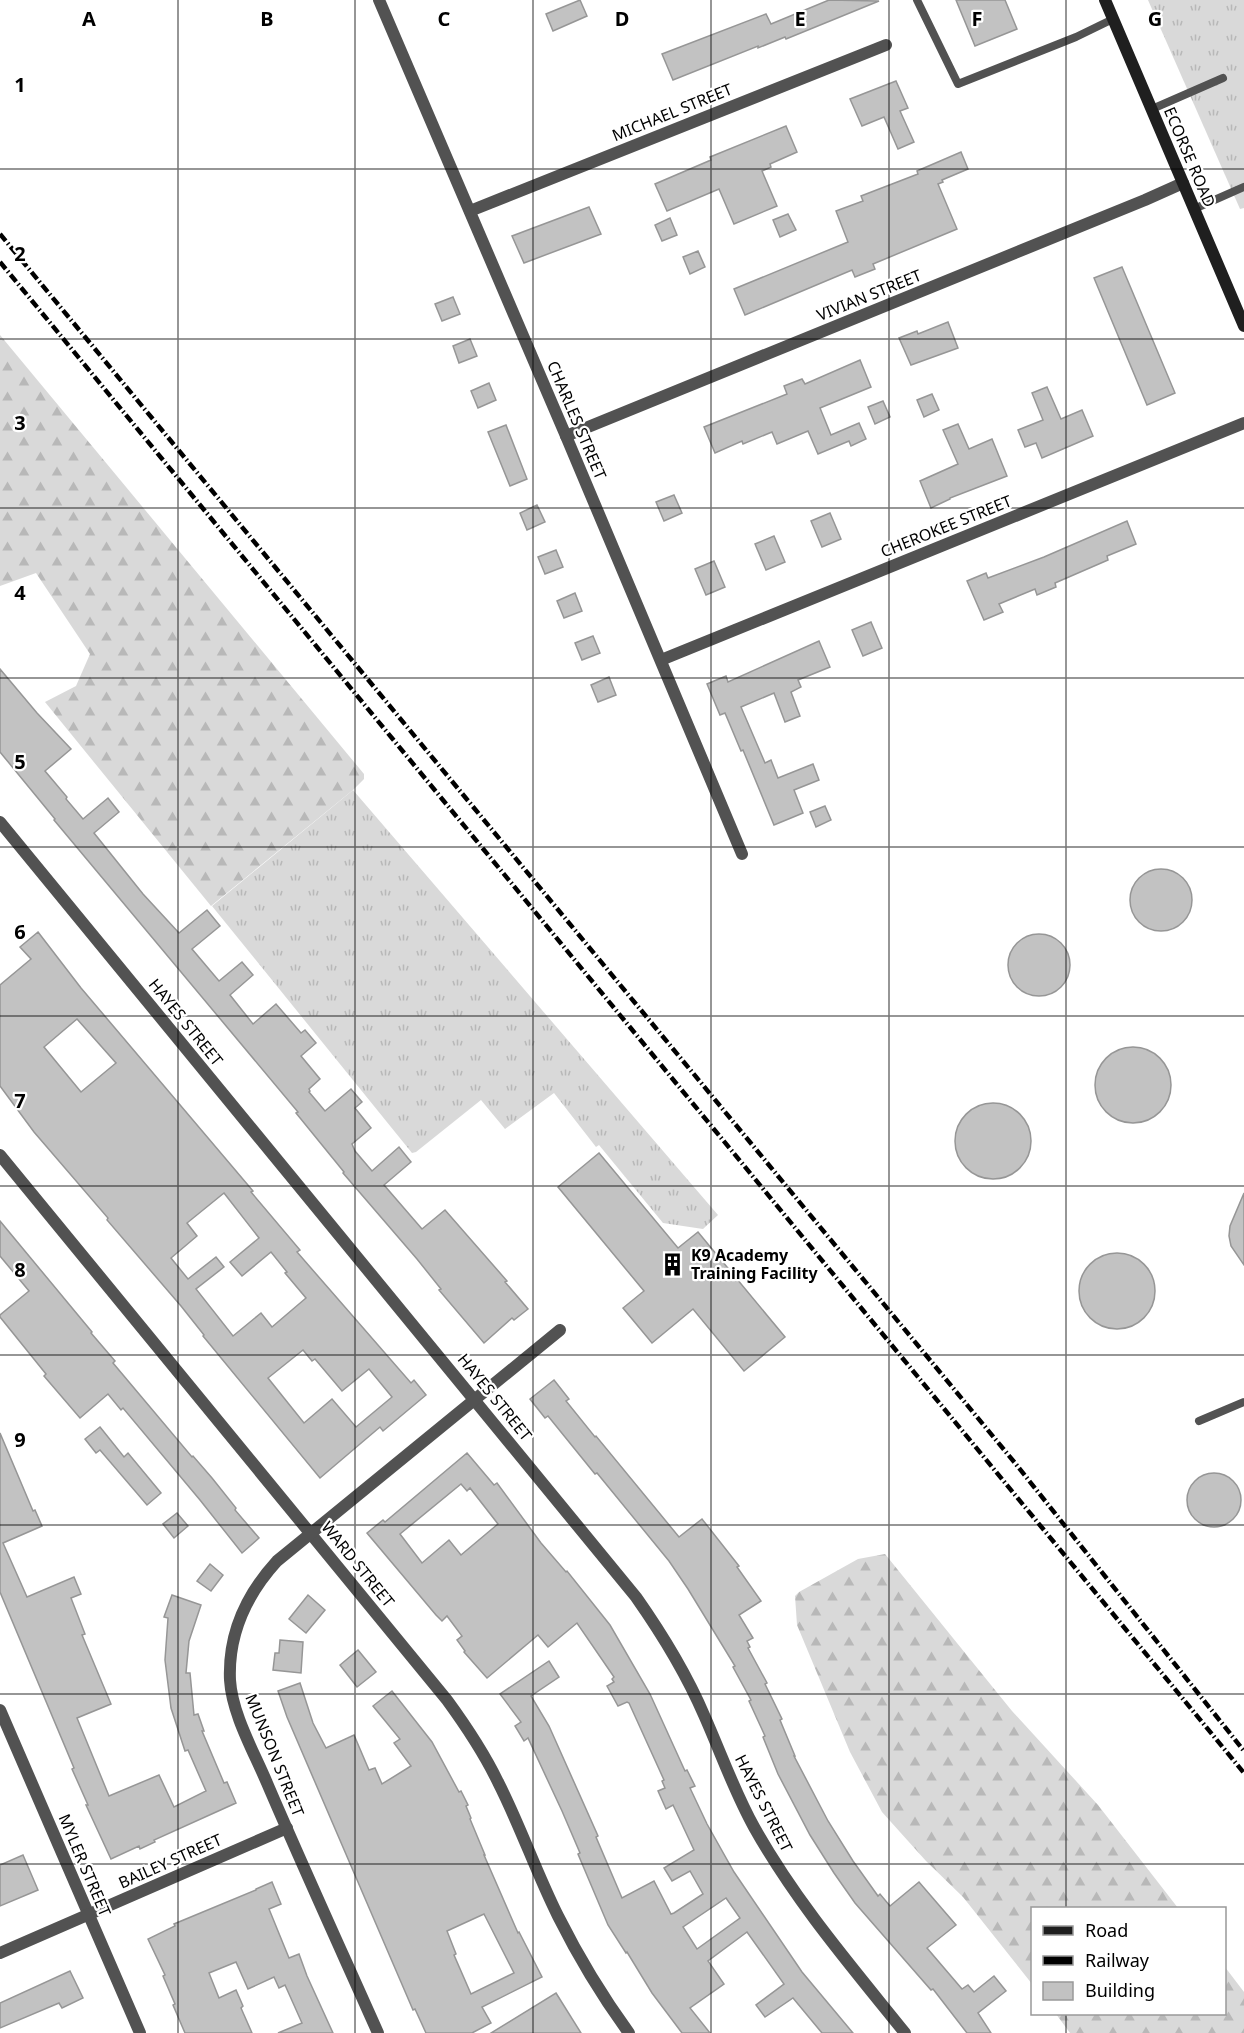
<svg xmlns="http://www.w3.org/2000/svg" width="1244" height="2033" font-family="'Noto Sans',sans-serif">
  <defs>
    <pattern id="grass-tufts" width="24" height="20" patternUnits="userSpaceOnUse" patternTransform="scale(1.5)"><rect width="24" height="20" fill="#d9d9d9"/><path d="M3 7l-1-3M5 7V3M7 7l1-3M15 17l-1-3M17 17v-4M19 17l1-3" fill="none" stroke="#b8b8b8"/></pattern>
    <pattern id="forest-firs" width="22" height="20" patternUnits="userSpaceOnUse" patternTransform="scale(1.5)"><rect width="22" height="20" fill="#d9d9d9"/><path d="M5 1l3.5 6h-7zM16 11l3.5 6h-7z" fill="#b8b8b8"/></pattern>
  </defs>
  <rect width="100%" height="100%" fill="#fff"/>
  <g fill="url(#grass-tufts)">
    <polygon points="1148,0 1244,0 1244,208 1240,209"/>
    <polygon points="353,790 718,1215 703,1229 663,1223 599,1145 596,1147 554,1093 505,1129 481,1100 416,1152 412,1153 212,906"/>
  </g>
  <g fill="url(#forest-firs)">
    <polygon points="0,335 364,774 364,779 353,790 211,906 45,702 76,686 90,654 36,573 0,586"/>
    <polygon points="885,1554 1012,1711 1098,1805 1178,1908 1032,1908 1032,1984 963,1897 926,1861 882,1812 850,1752 797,1625 795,1596 799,1592 858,1559"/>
    <polygon points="1225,1967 1244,1992 1244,2033 1070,2033 1056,2014 1224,2014"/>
  </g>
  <g fill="#c2c2c2" stroke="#969696" stroke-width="1.5" fill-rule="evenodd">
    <polygon points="580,0 587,16 553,31 546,14"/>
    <polygon points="829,0 879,1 786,39 785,37 758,48 758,46 673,80 662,54 766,14 771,24"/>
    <polygon points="956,0 1005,0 1017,29 975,46"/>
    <polygon points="896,81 908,108 900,111 914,142 898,149 884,117 862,126 850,99"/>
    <polygon points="786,126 797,152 770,164 771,167 762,171 777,206 734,224 719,189 667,211 655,184 711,160 710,157"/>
    <polygon points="961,152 968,169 942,180 943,182 938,184 957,229 873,264 875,269 855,277 852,270 745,315 734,289 848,242 836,211 863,201 861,196 918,174 917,171"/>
    <polygon points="589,207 601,234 524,263 512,236"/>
    <polygon points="788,214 796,230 780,237 773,220"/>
    <polygon points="670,218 677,235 662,241 655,225"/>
    <polygon points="698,251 705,267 690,274 683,257"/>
    <polygon points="1122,267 1175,393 1147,405 1094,278"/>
    <polygon points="453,297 460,314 442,321 435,304"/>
    <polygon points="948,322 958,348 911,365 899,338 917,331 918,334"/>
    <polygon points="470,339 477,356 459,363 453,346"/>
    <polygon points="860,360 871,387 820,408 831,435 859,423 866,439 851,446 849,441 818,454 808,431 777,444 772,432 743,444 742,441 715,453 704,427 787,394 784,386 802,379 805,384"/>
    <polygon points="489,383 496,400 478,408 471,391"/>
    <polygon points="1047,387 1061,419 1082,410 1093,436 1042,458 1036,443 1025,447 1018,430 1043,420 1032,393"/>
    <polygon points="932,394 939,410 924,417 917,400"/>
    <polygon points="883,401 890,417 875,424 868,407"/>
    <polygon points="958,424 969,449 992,439 1007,476 950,498 950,499 931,508 920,481 958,464 943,430"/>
    <polygon points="506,425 527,479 510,486 488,432"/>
    <polygon points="674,495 682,513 664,521 656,502"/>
    <polygon points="537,505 545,522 527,530 520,513"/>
    <polygon points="830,513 841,539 822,547 811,521"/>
    <polygon points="1127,521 1136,544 1107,556 1108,560 1055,583 1056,587 1037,595 1035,589 999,604 1003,612 984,620 967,581 986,573 988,578 1044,557"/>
    <polygon points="774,536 785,562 766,570 755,544"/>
    <polygon points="556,550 563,567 545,574 538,557"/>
    <polygon points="714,561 725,587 706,595 695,569"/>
    <polygon points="575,593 582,611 564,618 557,601"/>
    <polygon points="871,622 882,648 863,656 852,630"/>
    <polygon points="593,636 600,653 582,660 575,643"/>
    <polygon points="819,641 830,667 798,680 801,687 791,692 800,716 785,722 774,693 741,707 765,763 771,760 778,778 813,764 819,780 794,790 803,813 774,825 743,750 741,751 725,713 720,715 707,684 726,676 728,682"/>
    <polygon points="0,669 37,713 71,749 45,771 67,797 66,799 83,819 108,798 119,812 94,833 143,894 179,933 207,910 220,926 192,949 219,981 242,962 253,975 230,995 253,1024 276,1004 301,1033 305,1030 316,1043 301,1056 320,1079 309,1089 310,1091 309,1092 325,1111 351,1089 362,1102 355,1108 371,1128 352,1144 355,1151 372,1171 399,1147 411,1162 384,1185 422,1229 445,1210 507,1281 505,1282 528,1309 514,1320 512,1318 484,1343 439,1290 441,1289 417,1259 343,1173 344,1172 296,1113 298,1112 54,820 55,819 0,752"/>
    <polygon points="609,677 616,695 598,702 591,685"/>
    <polygon points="825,806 831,820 816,827 810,812"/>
    <circle cx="1161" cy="900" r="31"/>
    <path d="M38,932L81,988L253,1191L251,1192L300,1250L297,1252L411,1383L414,1380L426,1395L383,1431L380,1427L320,1478L203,1336L204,1335L181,1306L107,1220L108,1218L34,1132L0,1086V985L31,959L20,947ZM77,1019L116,1063L81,1092L44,1047ZM224,1193L259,1238L230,1262L242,1276L271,1252L287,1272L285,1273L306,1298L272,1327L261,1313L233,1336L196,1289L224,1267L216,1257L188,1279L171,1258L197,1236L187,1223ZM303,1350L312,1361L315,1359L342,1391L369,1369L392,1397L356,1427L332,1399L304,1423L268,1378Z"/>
    <circle cx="1039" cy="965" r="31"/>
    <circle cx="1133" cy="1085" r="38"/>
    <circle cx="993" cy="1141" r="38"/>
    <polygon points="599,1153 678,1248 698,1232 785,1337 744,1371 693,1309 652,1343 623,1308 644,1291 558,1187"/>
    <polygon points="1244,1193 1244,1265 1231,1246 1229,1236 1230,1226"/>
    <polygon points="0,1221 92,1332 91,1333 115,1361 113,1363 192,1457 193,1456 212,1478 236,1508 235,1510 259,1538 242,1553 200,1500 123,1408 121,1410 108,1394 80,1418 44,1376 46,1374 0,1317 0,1315 29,1291 0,1256"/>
    <circle cx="1117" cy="1291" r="38"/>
    <polygon points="554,1380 569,1399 566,1401 595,1437 596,1436 679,1537 702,1519 739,1566 737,1567 761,1601 739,1615 753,1638 747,1641 750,1647 748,1648 767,1683 765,1684 782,1719 780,1720 795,1756 794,1756 828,1821 853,1861 878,1896 880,1894 890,1906 919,1882 956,1925 927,1948 962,1989 968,1985 974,1992 994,1976 1006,1991 978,2013 991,2033 967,2033 933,1989 931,1990 855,1903 834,1873 810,1835 778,1774 763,1737 765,1736 749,1701 751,1700 733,1667 735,1666 688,1589 669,1561 597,1473 595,1474 548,1416 545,1418 530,1399"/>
    <polygon points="100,1427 124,1457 128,1453 161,1493 147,1505 100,1450 96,1453 85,1439"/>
    <polygon points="0,1433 33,1511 35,1510 42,1526 3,1543 27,1597 74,1577 81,1594 71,1598 85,1634 82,1635 111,1704 77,1718 109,1796 159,1775 174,1807 206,1791 188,1750 185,1751 171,1708 165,1660 168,1618 164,1617 172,1595 201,1605 189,1641 186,1673 190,1673 194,1715 198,1714 204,1731 202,1731 224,1783 227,1782 236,1803 154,1840 155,1842 140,1849 139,1846 111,1859 86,1805 88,1805 72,1769 74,1768 0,1592"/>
    <path d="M467,1453L494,1485L497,1483L541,1543L566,1572L567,1571L610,1625L650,1694L685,1771L687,1770L695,1786L690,1788L707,1824L734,1872L802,1972L853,2033H822L793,1998L765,2017L756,2005L784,1984L747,1932L708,1961L724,1984L690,2008L710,2033H682L652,1993L627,1952L626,1953L608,1925L578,1854L580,1853L562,1811L528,1738L524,1741L515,1726L521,1722L500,1694L549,1661L559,1677L531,1696L549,1726L598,1836L596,1837L622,1898L654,1881L671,1914L674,1913L703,1894L690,1871L672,1881L664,1868L694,1850L673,1805L666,1809L658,1791L665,1788L662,1781L664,1780L629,1703L627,1702L618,1706L607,1686L614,1682L612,1679L614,1677L577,1623L548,1647L538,1635L487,1678L464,1652L465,1651L457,1640L462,1636L447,1616L442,1621L436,1615L367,1533L383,1520L385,1522ZM461,1484L467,1491L470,1488L498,1524L461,1555L449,1540L422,1563L400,1534ZM726,1898L740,1918L697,1949L683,1927Z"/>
    <circle cx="1214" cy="1500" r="27"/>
    <polygon points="177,1513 188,1526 174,1538 163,1524"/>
    <polygon points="210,1564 223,1575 211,1591 197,1581"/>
    <polygon points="308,1595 325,1610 306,1633 289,1619"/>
    <polygon points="280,1640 303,1642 301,1673 273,1670 275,1653 279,1653"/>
    <polygon points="358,1650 376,1672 357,1687 340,1665"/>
    <path d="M300,1683L313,1723L326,1748L354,1735L369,1770L375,1768L382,1784L411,1766L394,1743L400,1739L373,1706L392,1691L432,1742L459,1792L461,1791L468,1805L466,1806L471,1818L470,1819L485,1855H484L518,1933L519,1932L542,1977L482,2007L491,2023L472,2033H426L415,2009L413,2010L287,1717L278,1691ZM484,1914L514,1973L471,1994L454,1955L456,1954L447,1931Z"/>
    <polygon points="23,1855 38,1890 0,1906 0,1865"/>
    <polygon points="272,1882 281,1904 269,1909 289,1958 299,1954 307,1976 333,2033 278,2033 302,2023 285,1985 279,1988 274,1977 248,1989 236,1962 209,1973 219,1998 236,1990 243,2006 241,2008 252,2033 185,2033 173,2005 175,2004 163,1976 165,1975 148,1939 175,1926 174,1924 256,1890 256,1889"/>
    <polygon points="70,1971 83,1998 62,2008 59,2003 0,2028 0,2003"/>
    <polygon points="556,1993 581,2033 491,2033"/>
  </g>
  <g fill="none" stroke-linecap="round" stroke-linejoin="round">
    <g stroke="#525252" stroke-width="8">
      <polyline points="917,0 958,84 1076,37 1113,19"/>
      <polyline points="1152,109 1223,78"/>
      <polyline points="1194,209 1244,187"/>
      <polyline points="1199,1421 1244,1402"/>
    </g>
    <g stroke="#525252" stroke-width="12">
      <polyline points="379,0 566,436 742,854"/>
      <polyline points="470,211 886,45"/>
      <polyline points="566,436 1145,200 1183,183"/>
      <polyline points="661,660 1244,423"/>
      <path d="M0,822L636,1597C662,1634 686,1673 704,1715C721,1753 734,1791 754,1827C796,1902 852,1967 905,2033"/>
      <path d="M0,1155L447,1700C466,1726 484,1753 498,1782C520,1825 536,1872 558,1916C578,1956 602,1996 629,2033"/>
      <polyline points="0,1710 140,2033"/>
      <polyline points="0,1953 287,1828"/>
      <path d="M378,2033C341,1950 303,1867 267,1783C254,1752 232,1714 230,1680C228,1634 246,1595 277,1561L560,1330"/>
    </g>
    <polyline stroke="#1f1f1f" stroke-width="12" points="1105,0 1244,326"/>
    <g stroke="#000" stroke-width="4.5" stroke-dasharray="9 3 1.5 3" stroke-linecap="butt">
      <polyline points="0,234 1015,1463 1244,1751"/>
      <polyline points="0,262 1244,1773"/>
    </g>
  </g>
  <path fill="none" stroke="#000" stroke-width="1.5" stroke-opacity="0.55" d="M178,0V2033M355,0V2033M533,0V2033M711,0V2033M889,0V2033M1066,0V1908M0,169H1244M0,339H1244M0,508H1244M0,678H1244M0,847H1244M0,1016H1244M0,1186H1244M0,1355H1244M0,1525H1244M0,1694H1244M0,1864H1244M1066,2014V2033"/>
  <defs>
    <symbol id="building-bare" viewBox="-9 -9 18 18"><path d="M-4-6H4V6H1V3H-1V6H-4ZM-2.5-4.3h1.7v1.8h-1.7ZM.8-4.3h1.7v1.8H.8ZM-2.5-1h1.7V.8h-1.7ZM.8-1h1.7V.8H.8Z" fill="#000" stroke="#fff" stroke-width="2.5" paint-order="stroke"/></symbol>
  </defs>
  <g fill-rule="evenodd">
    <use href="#building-bare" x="656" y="1248" width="33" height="33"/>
  </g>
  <g text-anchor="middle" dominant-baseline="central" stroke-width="4.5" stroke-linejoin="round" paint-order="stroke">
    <g font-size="16" fill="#000" stroke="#fff">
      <text transform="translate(672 112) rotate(-22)">MICHAEL STREET</text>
      <text transform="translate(1190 157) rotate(67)">ECORSE ROAD</text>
      <text transform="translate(869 295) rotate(-22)">VIVIAN STREET</text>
      <text transform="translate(577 420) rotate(67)">CHARLES STREET</text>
      <text transform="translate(946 526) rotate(-22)">CHEROKEE STREET</text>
      <text transform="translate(186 1022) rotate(51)">HAYES STREET</text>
      <text transform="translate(495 1397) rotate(51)">HAYES STREET</text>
      <text transform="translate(358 1564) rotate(51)">WARD STREET</text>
      <text transform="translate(275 1755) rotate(68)">MUNSON STREET</text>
      <text transform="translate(764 1803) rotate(63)">HAYES STREET</text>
      <text transform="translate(170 1861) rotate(-24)">BAILEY STREET</text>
      <text transform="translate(85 1865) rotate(67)">MYLER STREET</text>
    </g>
    <g font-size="16" font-weight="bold" fill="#000" stroke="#fff" text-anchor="start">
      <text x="691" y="1255">K9 Academy<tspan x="691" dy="18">Training Facility</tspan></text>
    </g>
  </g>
  <g font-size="20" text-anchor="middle" font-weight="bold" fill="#000" stroke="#fff" stroke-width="4.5" stroke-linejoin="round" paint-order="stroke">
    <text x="89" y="26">A</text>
    <text x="267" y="26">B</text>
    <text x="444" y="26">C</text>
    <text x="622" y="26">D</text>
    <text x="800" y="26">E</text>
    <text x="977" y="26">F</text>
    <text x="1155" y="26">G</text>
    <text x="20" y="92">1</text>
    <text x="20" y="261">2</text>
    <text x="20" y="430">3</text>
    <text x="20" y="600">4</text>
    <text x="20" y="769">5</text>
    <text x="20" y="939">6</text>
    <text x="20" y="1108">7</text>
    <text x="20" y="1277">8</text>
    <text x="20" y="1447">9</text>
  </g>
  <rect x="1031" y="1907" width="195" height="108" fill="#ffffff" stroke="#999999" stroke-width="1.5"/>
  <rect x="1043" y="1926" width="30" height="9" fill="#1f1f1f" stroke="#999999" stroke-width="1.5"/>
  <text x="1085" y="1937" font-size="18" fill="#000000">Road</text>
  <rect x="1043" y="1956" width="30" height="9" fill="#000000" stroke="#999999" stroke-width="1.5"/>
  <text x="1085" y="1967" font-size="18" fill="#000000">Railway</text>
  <rect x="1043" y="1982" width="30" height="18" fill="#c2c2c2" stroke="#999999" stroke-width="1.5"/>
  <text x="1085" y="1997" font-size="18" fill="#000000">Building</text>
</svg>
